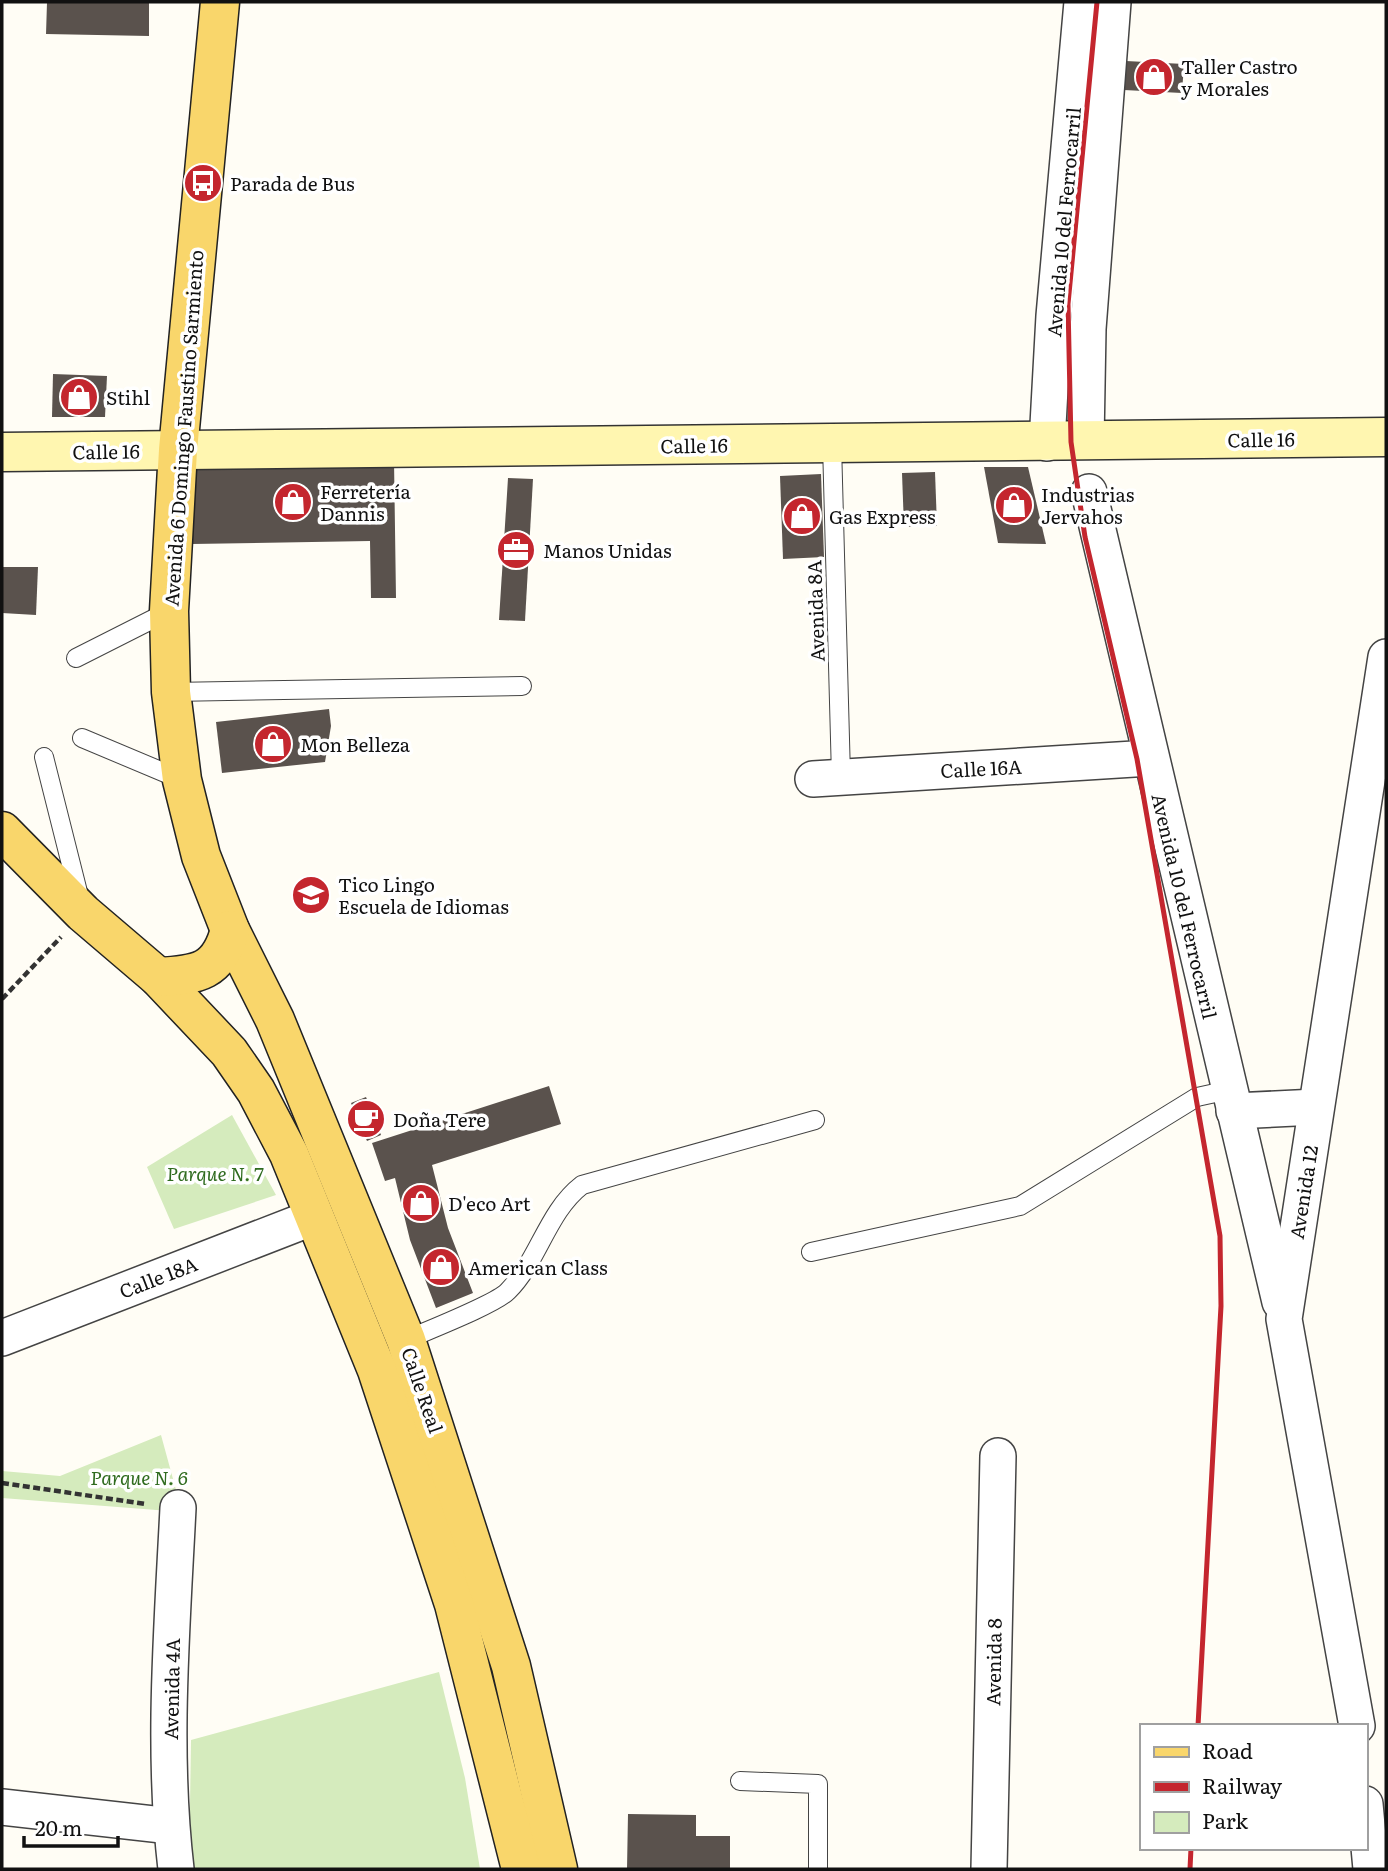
<svg xmlns="http://www.w3.org/2000/svg" width="1388" height="1871" font-family="Literata,serif">
  <rect width="100%" height="100%" fill="#fffdf5"/>
  <g fill="#d5ebbd">
    <polygon points="232,1115 276,1195 174,1229 147,1167"/>
    <polygon points="161,1435 182,1512 2,1498 2,1471 60,1476"/>
    <polygon points="439,1672 465,1778 480,1869 189,1869 191,1740"/>
  </g>
  <g fill="#5a524d">
    <polygon points="47,2 149,2 149,36 46,34"/>
    <polygon points="1126,61 1184,64 1182,93 1124,90"/>
    <polygon points="53,374 107,376 105,417 52,417"/>
    <polygon points="394,460 396,598 371,598 370,541 192,544 191,464"/>
    <polygon points="984,467 1028,467 1046,544 998,543"/>
    <polygon points="935,472 937,526 904,527 902,473"/>
    <polygon points="821,474 824,557 783,559 780,476"/>
    <polygon points="508,478 533,479 525,621 499,620"/>
    <polygon points="2,567 38,567 36,615 2,613"/>
    <polygon points="329,709 331,726 325,762 222,773 216,722"/>
    <polygon points="549,1086 561,1124 432,1165 448,1228 473,1293 436,1308 410,1240 395,1178 385,1181 372,1143"/>
    <polygon points="366,1097 381,1135 367,1141 351,1103"/>
    <polygon points="628,1814 696,1815 696,1836 730,1836 730,1869 627,1869"/>
  </g>
  <g fill="none" stroke-linecap="round" stroke-linejoin="round">
    <defs>
      <g id="service">
        <polyline points="832,444 841,776"/>
        <polyline points="76,658 169,611"/>
        <polyline points="171,692 522,686"/>
        <polyline points="82,738 182,780"/>
        <polyline points="44,757 80,900"/>
        <polyline points="811,1252 1020,1206 1197,1097 1229,1090"/>
        <path d="M406,1340C426,1331 496,1304 508,1291C539,1260 547,1212 582,1185L815,1120"/>
        <polyline points="740,1781 818,1784 818,1869"/>
      </g>
      <g id="minor">
        <polyline points="1086,441 1088,329 1113,2"/>
        <polyline points="1047,443 1054,316 1082,2"/>
        <polyline points="1089,492 1280,1302"/>
        <polyline points="813,779 1150,758"/>
        <polyline points="1234,1111 1316,1107"/>
        <polyline points="2,1338 314,1217"/>
        <polyline points="1357,1726 1284,1319 1386,657"/>
        <polyline points="1365,1804 1371,1869"/>
        <polyline points="2,1807 171,1826"/>
        <path d="M176,1869C162,1750 172,1628 178,1508"/>
        <polyline points="989,1869 998,1456"/>
      </g>
      <polyline id="secondary" points="2,452 1386,437"/>
      <g id="primary">
        <polyline points="220,2 178,450 169,611 171,692 182,780 201,856 230,930 275,1020 406,1340 511,1666 558,1869"/>
        <polyline points="2,831 83,913 158,977 229,1052 256,1091 289,1154 377,1370 454,1604 521,1869"/>
        <path d="M158,977C198,975 219,972 230,930"/>
      </g>
    </defs>
    <use href="#service" stroke="#444" stroke-width="20"/>
    <use href="#minor" stroke="#444" stroke-width="38"/>
    <use href="#secondary" stroke="#333" stroke-width="41"/>
    <use href="#primary" stroke="#222" stroke-width="41"/>
    <g stroke="#333" stroke-width="4.5" stroke-dasharray="7 3.5" stroke-linecap="butt">
      <polyline points="2,999 61,937"/>
      <polyline points="2,1483 146,1504"/>
    </g>
    <use href="#service" stroke="#fff" stroke-width="18"/>
    <use href="#minor" stroke="#fff" stroke-width="35"/>
    <use href="#secondary" stroke="#fff6b0" stroke-width="38"/>
    <use href="#primary" stroke="#f9d66b" stroke-width="38"/>
    <g stroke="#c4262e" stroke-width="5">
      <polyline points="1097,2 1068,304 1071,442 1085,537 1137,759 1220,1236 1221,1306 1198,1726"/>
      <polyline points="1190,1869 1191,1848"/>
    </g>
  </g>
  <defs>
    <symbol id="shop-disc" viewBox="-11 -11 22 22"><circle r="9.5" fill="#c4262e" stroke="#fff"/><path d="M-5-2.5h2.3a2.7 3.5 0 0 1 5.4 0H5L5.5 6h-11ZM-1.5-2.5h3a1.5 2.3 0 0 0-3 0Z" fill="#fff"/></symbol>
    <symbol id="bus-disc" viewBox="-11 -11 22 22"><circle r="9.5" fill="#c4262e" stroke="#fff"/><path d="M-5-6H5V4H4V6H2V4H-2V6H-4V4H-5ZM-3.5-4V0h7V-4ZM-3.5 1.2v1.5H-2V1.2ZM2 1.2v1.5H3.5V1.2Z" fill="#fff"/></symbol>
    <symbol id="office-disc" viewBox="-11 -11 22 22"><circle r="9.5" fill="#c4262e" stroke="#fff"/><path d="M-6-3h4V-5.5h4V-3h4V5H-6ZM-1-4.5V-3h2v-1.5ZM-6 0V1H6V0Z" fill="#fff"/></symbol>
    <symbol id="school-disc" viewBox="-11 -11 22 22"><circle r="9.5" fill="#c4262e" stroke="#fff"/><path d="M0-5L7-2L0 1L-7-2ZM-4 1L0 2.5L4 1V4Q0 6-4 4Z" fill="#fff"/></symbol>
    <symbol id="cafe-disc" viewBox="-11 -11 22 22"><circle r="9.5" fill="#c4262e" stroke="#fff"/><path d="M-5.5-4.5H6V0H3Q3 3.5 0 3.5H-2.5Q-5.5 3.5-5.5 0ZM3-3.2v2h1.7v-2ZM-6 4.5H4V6H-6Z" fill="#fff"/></symbol>
  </defs>
  <g fill-rule="evenodd">
    <use href="#shop-disc" x="1132" y="55" width="44" height="44"/>
    <use href="#bus-disc" x="181" y="161" width="44" height="44"/>
    <use href="#shop-disc" x="57" y="375" width="44" height="44"/>
    <use href="#shop-disc" x="271" y="480" width="44" height="44"/>
    <use href="#shop-disc" x="992" y="483" width="44" height="44"/>
    <use href="#shop-disc" x="780" y="494" width="44" height="44"/>
    <use href="#office-disc" x="494" y="528" width="44" height="44"/>
    <use href="#shop-disc" x="251" y="722" width="44" height="44"/>
    <use href="#school-disc" x="289" y="873" width="44" height="44"/>
    <use href="#cafe-disc" x="344" y="1097" width="44" height="44"/>
    <use href="#shop-disc" x="399" y="1181" width="44" height="44"/>
    <use href="#shop-disc" x="419" y="1245" width="44" height="44"/>
  </g>
  <g text-anchor="middle" dominant-baseline="central" stroke-width="7" stroke-linejoin="round" paint-order="stroke">
    <g font-size="19" fill="#111" stroke="#fff" text-anchor="start">
      <text x="1181" y="66">Taller Castro<tspan x="1181" dy="22">y Morales</tspan></text>
      <text x="230" y="183">Parada de Bus</text>
      <text x="106" y="397">Stihl</text>
      <text x="320" y="491">Ferretería<tspan x="320" dy="22">Dannis</tspan></text>
      <text x="1041" y="494">Industrias<tspan x="1041" dy="22">Jervahos</tspan></text>
      <text x="829" y="516">Gas Express</text>
      <text x="543" y="550">Manos Unidas</text>
      <text x="300" y="744">Mon Belleza</text>
      <text x="338" y="884">Tico Lingo<tspan x="338" dy="22">Escuela de Idiomas</tspan></text>
      <text x="393" y="1119">Doña Tere</text>
      <text x="448" y="1203">D'eco Art</text>
      <text x="468" y="1267">American Class</text>
    </g>
    <g font-size="19" fill="#111" stroke="#fff">
      <text transform="translate(1063 222) rotate(-85)">Avenida 10 del Ferrocarril</text>
      <text transform="translate(183 428) rotate(-86)">Avenida 6 Domingo Faustino Sarmiento</text>
      <text transform="translate(1261 439) rotate(-1)">Calle 16</text>
      <text transform="translate(694 445) rotate(-1)">Calle 16</text>
      <text transform="translate(106 451) rotate(-1)">Calle 16</text>
      <text transform="translate(815 611) rotate(-92)">Avenida 8A</text>
      <text transform="translate(981 768) rotate(-3)">Calle 16A</text>
      <text transform="translate(1185 906) rotate(77)">Avenida 10 del Ferrocarril</text>
      <text transform="translate(1303 1192) rotate(-81)">Avenida 12</text>
      <text transform="translate(158 1277) rotate(-21)">Calle 18A</text>
      <text transform="translate(423 1390) rotate(71)">Calle Real</text>
      <text transform="translate(993 1662) rotate(-89)">Avenida 8</text>
      <text transform="translate(171 1689) rotate(-89)">Avenida 4A</text>
    </g>
    <g font-size="19" font-style="italic" fill="#2f6b1f" stroke="#fff">
      <text x="215" y="1173">Parque N. 7</text>
      <text x="139" y="1477">Parque N. 6</text>
    </g>
  </g>
  <rect width="1388" height="1871" fill="none" stroke="#111111" stroke-width="7"/>
  <rect x="1140" y="1724" width="228" height="126" fill="#ffffff" stroke="#a0a0a0" stroke-width="2"/>
  <rect x="1154" y="1747" width="35" height="10" fill="#f9d66b" stroke="#a0a0a0" stroke-width="2"/>
  <text x="1202" y="1759" font-size="21" fill="#111111">Road</text>
  <rect x="1154" y="1782" width="35" height="10" fill="#c4262e" stroke="#a0a0a0" stroke-width="2"/>
  <text x="1202" y="1794" font-size="21" fill="#111111">Railway</text>
  <rect x="1154" y="1812" width="35" height="21" fill="#d5ebbd" stroke="#a0a0a0" stroke-width="2"/>
  <text x="1202" y="1829" font-size="21" fill="#111111">Park</text>
  <path d="M24 1836v10h94v-10" fill="none" stroke="#111111" stroke-width="3.5"/>
  <text x="35" y="1836" font-size="21" fill="#111111" stroke="#ffffff" stroke-width="5" paint-order="stroke">20 m</text>
</svg>
